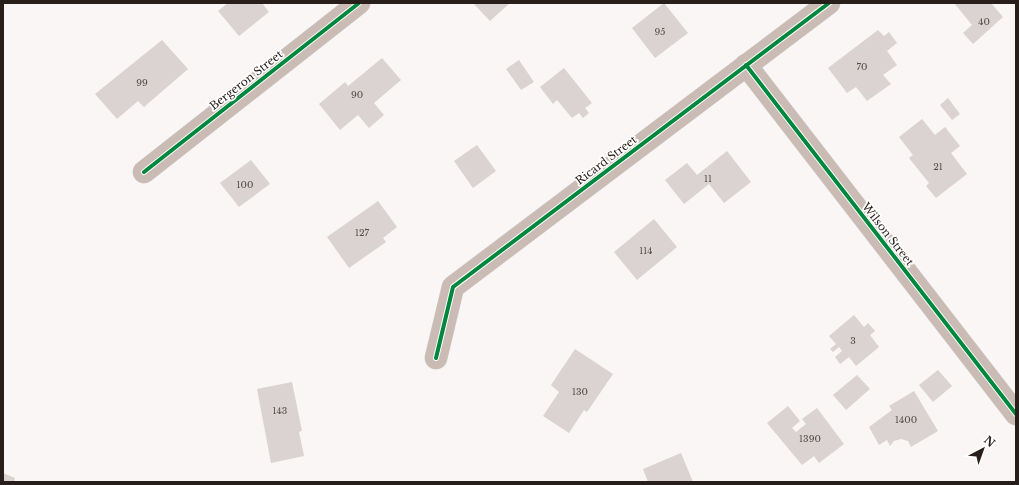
<svg xmlns="http://www.w3.org/2000/svg" width="1019" height="485" font-family="'Libre Baskerville',serif">
  <rect width="100%" height="100%" fill="#f9f6f5"/>
  <g fill="#dad3d1">
    <polygon points="228,3 262,3 269,12 239,36 218,11"/>
    <polygon points="473,3 510,3 490,21"/>
    <polygon points="664,3 688,33 655,58 632,28"/>
    <polygon points="954,3 991,3 1003,17 973,44 963,33 972,25"/>
    <polygon points="878,30 884,36 889,32 897,43 887,51 897,65 883,75 891,84 867,101 856,87 847,93 828,68"/>
    <polygon points="162,40 188,69 144,107 138,101 117,119 95,94"/>
    <polygon points="382,58 401,80 374,103 384,115 369,128 358,115 340,130 319,104 345,82 348,86"/>
    <polygon points="519,60 534,82 521,90 506,69"/>
    <polygon points="564,68 592,103 585,108 589,113 583,118 579,113 572,118 557,100 553,104 540,87"/>
    <polygon points="948,98 960,114 952,120 940,105"/>
    <polygon points="922,119 935,135 945,127 960,146 951,153 967,174 936,198 926,186 929,183 909,158 913,155 899,137"/>
    <polygon points="477,145 496,171 473,188 454,161"/>
    <polygon points="727,151 751,182 724,203 709,184 684,204 665,180 687,163 697,175"/>
    <polygon points="251,160 270,184 239,207 220,183"/>
    <polygon points="378,201 397,227 383,238 386,242 349,268 327,237"/>
    <polygon points="654,219 677,247 637,280 614,252"/>
    <polygon points="854,315 864,327 868,323 875,331 870,335 879,347 856,366 849,357 840,364 835,357 842,351 839,347 833,352 830,349 836,344 829,336"/>
    <polygon points="575,349 613,374 587,412 584,410 569,433 543,416 559,392 551,385"/>
    <polygon points="938,370 952,386 933,402 919,385"/>
    <polygon points="857,375 870,389 846,410 833,395"/>
    <polygon points="292,382 302,431 299,432 304,456 271,463 257,389"/>
    <polygon points="914,391 938,431 911,447 908,441 901,439 894,441 890,446 887,440 879,445 869,427 892,410 889,406"/>
    <polygon points="788,406 800,421 792,428 796,432 806,424 802,419 817,408 844,444 819,463 814,456 802,465 767,423"/>
    <polygon points="681,453 693,482 648,482 643,469"/>
    <polygon points="3,473 15,478 14,482 3,482"/>
  </g>
  <g fill="none" stroke-linecap="round" stroke-linejoin="round">
    <defs>
      <g id="street">
        <polyline points="746,65 1016,414"/>
        <polyline points="144,172 359,3"/>
        <polyline points="436,358 453,287 829,3"/>
      </g>
    </defs>
    <use href="#street" stroke="#d3cfce" stroke-width="23"/>
    <use href="#street" stroke="#cbbbb5" stroke-width="22"/>
    <defs>
      <g id="cycleway">
        <polyline points="746,65 1016,414"/>
        <polyline points="144,172 359,3"/>
        <polyline points="436,358 453,287 829,3"/>
      </g>
    </defs>
    <use href="#cycleway" stroke="#fff" stroke-width="6"/>
    <use href="#cycleway" stroke="#00873e" stroke-width="4"/>
  </g>
  <g text-anchor="middle" dominant-baseline="central" stroke-width="3.5" stroke-linejoin="round" paint-order="stroke">
    <g font-size="9" fill="#554c48">
      <text x="984" y="21">40</text>
      <text x="660" y="31">95</text>
      <text x="862" y="66">70</text>
      <text x="142" y="82">99</text>
      <text x="357" y="94">90</text>
      <text x="938" y="166">21</text>
      <text x="708" y="178">11</text>
      <text x="245" y="184">100</text>
      <text x="362" y="232">127</text>
      <text x="646" y="250">114</text>
      <text x="853" y="340">3</text>
      <text x="580" y="391">130</text>
      <text x="280" y="410">143</text>
      <text x="906" y="419">1400</text>
      <text x="810" y="438">1390</text>
    </g>
    <g font-size="11" fill="#291f1a" stroke="#fff">
      <text transform="translate(246 80) rotate(-38)">Bergeron Street</text>
      <text transform="translate(606 160) rotate(-37)">Ricard Street</text>
      <text transform="translate(888 234) rotate(52)">Wilson Street</text>
    </g>
  </g>
  <rect width="1019" height="485" fill="none" stroke="#291f1a" stroke-width="8"/>
  <g transform="translate(983 449) rotate(41)" stroke="#ffffff" stroke-width="3" paint-order="stroke">
  <path d="M0-3L7 15L0 10L-7 15Z" fill="#291f1a"/>
  <text y="-6" font-size="11" font-weight="bold" text-anchor="middle" fill="#291f1a">N</text>
  </g>
</svg>
